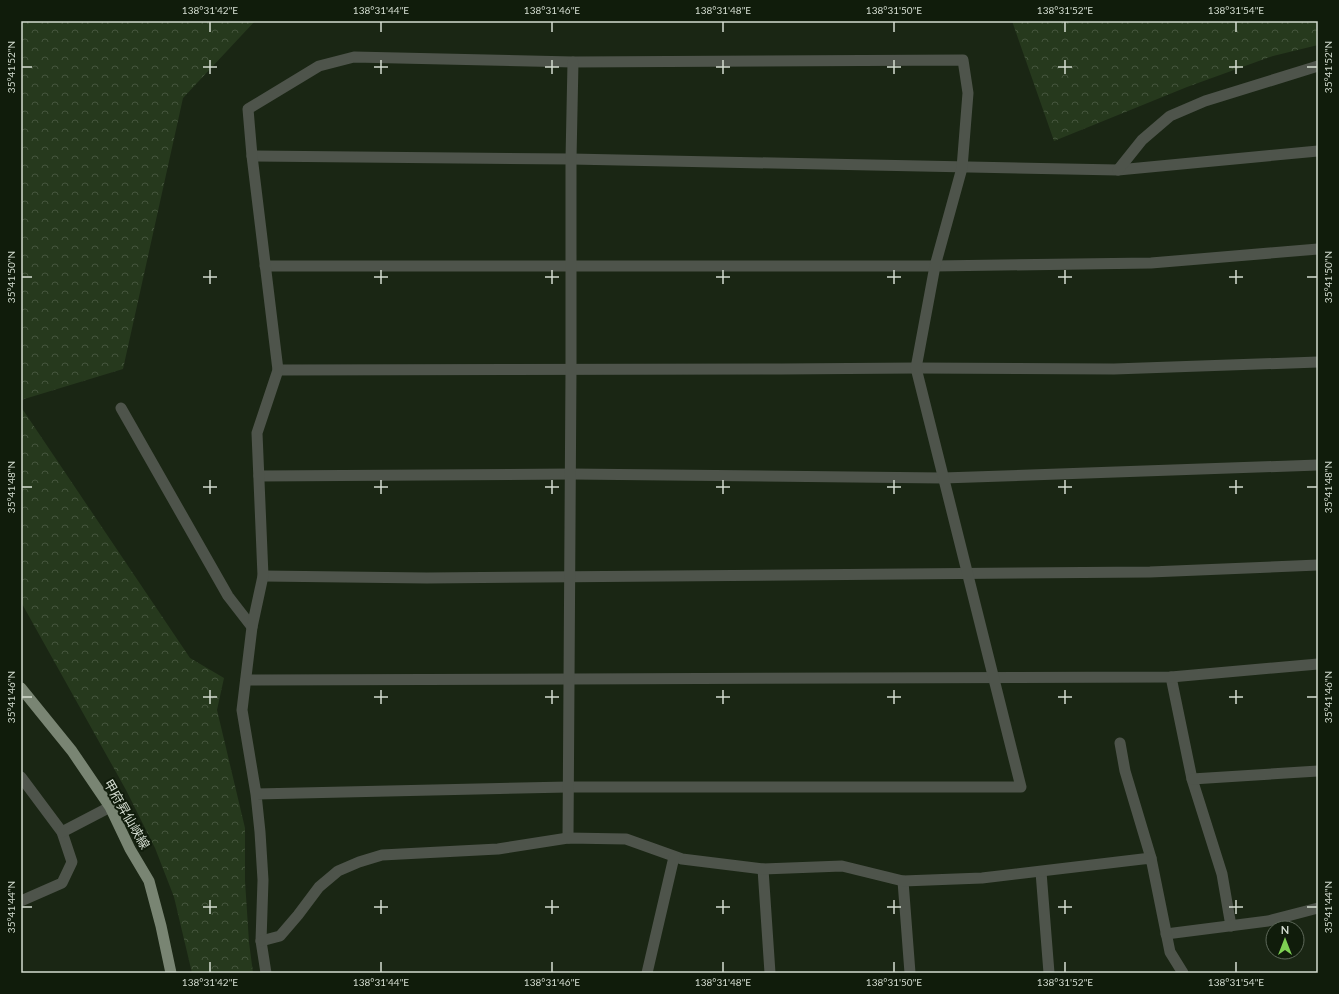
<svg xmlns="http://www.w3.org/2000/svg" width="1339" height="994" font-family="Lato,'Noto Sans JP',sans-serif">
  <defs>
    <pattern id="forest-crowns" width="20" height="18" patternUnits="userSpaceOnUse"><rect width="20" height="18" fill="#26391d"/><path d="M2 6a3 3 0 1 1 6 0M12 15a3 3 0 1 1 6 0" fill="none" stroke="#45553d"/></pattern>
  </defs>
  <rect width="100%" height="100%" fill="#1a2614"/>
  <g fill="url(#forest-crowns)">
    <polygon points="21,21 255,21 183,98 123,369 21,400"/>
    <polygon points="1012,21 1318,21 1318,45 1273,56 1187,87 1054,141"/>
    <polygon points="21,407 190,658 224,678 217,710 245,828 245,881 249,942 253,973 192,973 174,897 155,848 126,790 21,602"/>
  </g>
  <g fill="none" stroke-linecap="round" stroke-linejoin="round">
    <g stroke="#4e544b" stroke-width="11">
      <polyline points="252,156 571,159 1118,170 1318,151"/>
      <polyline points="1118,170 1142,140 1170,116 1205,101 1318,66"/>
      <polyline points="265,266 935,266 1151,263 1318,249"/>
      <polyline points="278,370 781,369 916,368 1114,369 1318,362"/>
      <polyline points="121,408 228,596 252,627"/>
      <polyline points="259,476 571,474 943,478 1318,465"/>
      <polyline points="263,576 427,578 1150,572 1318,565"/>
      <polyline points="1171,677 1192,779 1222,874 1231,926"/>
      <polyline points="246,680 1171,677 1318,664"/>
      <polyline points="1120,743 1125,771 1151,858"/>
      <polyline points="21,777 62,832 72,862 62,883 21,901"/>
      <polyline points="1192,779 1318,771"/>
      <polyline points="256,794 568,787 1021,787 916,368 935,266 962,168 968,93 963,60 573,62 354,57 319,66 248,109 252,156 278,370 257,433 263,576 252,627 242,710 256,794 260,832 263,880 261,941 266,973"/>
      <polyline points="62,832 110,807"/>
      <polyline points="568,838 571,370 571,159 573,62"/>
      <polyline points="763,869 770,973"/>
      <polyline points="1041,872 1049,973"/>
      <polyline points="903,881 910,973"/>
      <polyline points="1166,934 1268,921 1318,908"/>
      <polyline points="261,941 280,936 298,915 319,887 338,871 359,862 382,855 498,849 568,838 626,839 682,859 763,869 842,866 903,881 982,878 1151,858 1170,952 1183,973"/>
      <polyline points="647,973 674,857"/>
    </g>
    <polyline stroke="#798573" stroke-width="11" points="21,688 72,751 110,807 130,849 149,881 161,926 171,973"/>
  </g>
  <path fill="none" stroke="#d3dcd0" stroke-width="1.5" d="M210,22V32M381,22V32M552,22V32M723,22V32M894,22V32M1065,22V32M1236,22V32M210,60V74M381,60V74M552,60V74M723,60V74M894,60V74M1065,60V74M1236,60V74M22,67H32M203,67H217M374,67H388M545,67H559M716,67H730M887,67H901M1058,67H1072M1229,67H1243M1307,67H1317M210,270V284M381,270V284M552,270V284M723,270V284M894,270V284M1065,270V284M1236,270V284M22,277H32M203,277H217M374,277H388M545,277H559M716,277H730M887,277H901M1058,277H1072M1229,277H1243M1307,277H1317M210,480V494M381,480V494M552,480V494M723,480V494M894,480V494M1065,480V494M1236,480V494M22,487H32M203,487H217M374,487H388M545,487H559M716,487H730M887,487H901M1058,487H1072M1229,487H1243M1307,487H1317M210,690V704M381,690V704M552,690V704M723,690V704M894,690V704M1065,690V704M1236,690V704M22,697H32M203,697H217M374,697H388M545,697H559M716,697H730M887,697H901M1058,697H1072M1229,697H1243M1307,697H1317M210,900V914M381,900V914M552,900V914M723,900V914M894,900V914M1065,900V914M1236,900V914M22,907H32M203,907H217M374,907H388M545,907H559M716,907H730M887,907H901M1058,907H1072M1229,907H1243M1307,907H1317M210,962V972M381,962V972M552,962V972M723,962V972M894,962V972M1065,962V972M1236,962V972"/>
  <g text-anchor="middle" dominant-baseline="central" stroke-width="4" stroke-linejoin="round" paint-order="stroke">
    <g font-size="13" fill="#d3dcd0" stroke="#101c0b">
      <text transform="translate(127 814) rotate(60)">甲府昇仙峡線</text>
    </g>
  </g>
  <rect width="1339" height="994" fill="none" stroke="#101c0b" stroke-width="44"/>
  <g transform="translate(1285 940)"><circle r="19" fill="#101c0b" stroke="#5e695a"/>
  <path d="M0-3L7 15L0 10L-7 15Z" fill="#7ed153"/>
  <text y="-6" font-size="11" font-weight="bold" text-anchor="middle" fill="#d3dcd0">N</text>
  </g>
  <rect x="22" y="22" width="1295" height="950" fill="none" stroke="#d3dcd0" stroke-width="1.5"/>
  <g font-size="10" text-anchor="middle" fill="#d3dcd0">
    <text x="210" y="14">138°31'42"E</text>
    <text x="381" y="14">138°31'44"E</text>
    <text x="552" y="14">138°31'46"E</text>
    <text x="723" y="14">138°31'48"E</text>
    <text x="894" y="14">138°31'50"E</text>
    <text x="1065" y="14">138°31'52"E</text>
    <text x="1236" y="14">138°31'54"E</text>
    <text transform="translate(11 67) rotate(-90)" y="4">35°41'52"N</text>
    <text transform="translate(1328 67) rotate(-90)" y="4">35°41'52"N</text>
    <text transform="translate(11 277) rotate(-90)" y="4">35°41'50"N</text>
    <text transform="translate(1328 277) rotate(-90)" y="4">35°41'50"N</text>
    <text transform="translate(11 487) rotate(-90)" y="4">35°41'48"N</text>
    <text transform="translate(1328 487) rotate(-90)" y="4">35°41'48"N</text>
    <text transform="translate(11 697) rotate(-90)" y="4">35°41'46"N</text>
    <text transform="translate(1328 697) rotate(-90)" y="4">35°41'46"N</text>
    <text transform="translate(11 907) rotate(-90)" y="4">35°41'44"N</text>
    <text transform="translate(1328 907) rotate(-90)" y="4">35°41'44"N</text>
    <text x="210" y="986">138°31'42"E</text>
    <text x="381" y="986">138°31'44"E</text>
    <text x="552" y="986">138°31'46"E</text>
    <text x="723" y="986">138°31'48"E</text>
    <text x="894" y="986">138°31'50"E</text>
    <text x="1065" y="986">138°31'52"E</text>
    <text x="1236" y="986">138°31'54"E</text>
  </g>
</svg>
